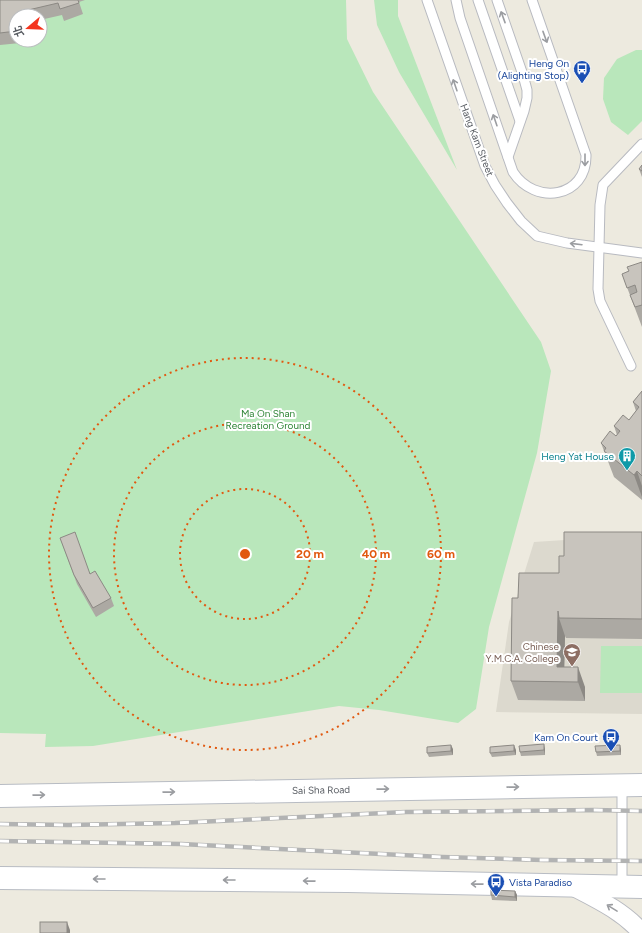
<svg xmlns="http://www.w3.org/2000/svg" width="642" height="933" font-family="Figtree,'Noto Sans TC',sans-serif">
  <rect width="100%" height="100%" fill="#edeadf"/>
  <polygon fill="#dcd9ce" points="642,535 642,714 496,712 509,622 534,542"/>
  <g fill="#b9e7bb" fill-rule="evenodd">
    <path d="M0,0H346L347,39L373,92L541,342L551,371L537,453L489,627L476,709L458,723L379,710L339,706L93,746L45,747L46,734L0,733ZM16,16H40V40H16Z"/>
    <polygon points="374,0 398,0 398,16 457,170 399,72 377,25"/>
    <polygon points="636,50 642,50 642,121 628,135 611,122 603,99 604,78 617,59"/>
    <polygon points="601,646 642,646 642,693 600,693"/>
  </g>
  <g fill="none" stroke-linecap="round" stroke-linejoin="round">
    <defs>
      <g id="lane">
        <polyline points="427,0 485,166 495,185 507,203 521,221 537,236 567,243 642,253"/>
        <path d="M456,0L460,18L513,172C535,206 587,198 586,155L532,0"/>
        <polyline points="478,0 520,121"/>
        <polyline points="497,0 523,75 527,90 527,98 524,111 508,157"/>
        <polyline points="631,366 600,301 598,289 600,205 603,185 642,144"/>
        <polyline points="622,785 622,887"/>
      </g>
      <path id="street" d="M572,886C597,899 623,911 642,933"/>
      <g id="secondary">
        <polyline points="0,796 642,785"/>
        <polyline points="0,878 348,881 642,887"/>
      </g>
    </defs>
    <use href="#lane" stroke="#b8bac0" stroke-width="11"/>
    <use href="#street" stroke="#b8bac0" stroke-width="20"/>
    <use href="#secondary" stroke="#b8bcc3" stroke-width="24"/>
    <use href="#lane" stroke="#fff" stroke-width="9"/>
    <use href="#street" stroke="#fff" stroke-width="18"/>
    <use href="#secondary" stroke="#fff" stroke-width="22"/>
    <defs>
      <g id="rail">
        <polyline points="0,824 68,825 175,823 406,812 594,810 642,811"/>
        <polyline points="0,841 181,844 442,857 543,860 642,861"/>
      </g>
    </defs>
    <use href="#rail" stroke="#b2b3b3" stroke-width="4.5"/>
    <use href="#rail" stroke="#fff" stroke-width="3" stroke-dasharray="9" stroke-linecap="butt"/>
  </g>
  <g fill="#aca9a3">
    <polygon points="0,0 85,0 79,2 83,14 64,21 62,15 40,20 40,16 16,16 16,40 29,40 30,42 0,45"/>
    <polygon points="642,165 642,177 639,169"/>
    <polygon points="642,262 642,327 622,274 629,271"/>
    <polygon points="642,391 642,500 614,477 601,443 616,436 617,435 614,426 629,420 636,411 633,402"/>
    <polygon points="642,532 642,639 566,638 565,636 564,667 585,687 585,701 518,700 511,681 518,598 559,573 564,556"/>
    <polygon points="60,538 111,598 114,606 96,617 77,584"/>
    <polygon points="453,749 453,755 429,757 427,753"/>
    <polygon points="545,749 545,755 521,756 520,752"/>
    <polygon points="621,749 621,755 597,756 596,752"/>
    <polygon points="516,750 516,755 492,757 490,753"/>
    <polygon points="515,891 517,895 517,901 492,900 491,895"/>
  </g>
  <g fill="#8c8984">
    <polygon points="637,471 642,486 642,497 634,475"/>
    <polygon points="558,611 559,618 565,636 564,682 557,667"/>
    <polygon points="578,667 585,687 585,701 578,682"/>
    <polygon points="544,744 545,749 545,755 544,750"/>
    <polygon points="451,745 453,749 453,755 451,751"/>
    <polygon points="514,745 516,750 516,755 514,751"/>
    <polygon points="620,745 621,749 621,755 620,751"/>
    <polygon points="515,891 517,895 517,901 515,897"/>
    <polygon points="67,922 70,930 70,933 67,933"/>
  </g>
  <g fill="#c8c4bd" stroke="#8c8984">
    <polygon points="0,0 78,0 79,3 60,9 58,3 24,11 24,16 16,16 16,31 0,33"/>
    <polygon points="642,165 642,171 639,169"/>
    <polygon points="642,262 642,305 635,307 630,295 637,292 635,285 627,288 622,274 629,271 627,267"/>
    <polygon points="642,391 642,476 637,471 634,475 604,451 606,448 601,443 610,431 616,436 620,431 614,426 623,415 629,420 639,407 633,402"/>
    <polygon points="75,532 90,574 95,571 111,598 93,608 74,575 60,538"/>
    <polygon points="564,532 642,532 642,619 559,618 558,611 557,667 578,667 578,682 511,681 512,598 518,598 519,573 559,573 559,556 564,556"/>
    <polygon points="544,744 544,750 520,752 519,746"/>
    <polygon points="451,745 451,751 427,753 427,747"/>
    <polygon points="514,745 514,751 490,753 490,747"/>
    <polygon points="620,745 620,751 596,752 595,746"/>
    <polygon points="491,890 515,891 515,897 491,895"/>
    <rect x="40" y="922" width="27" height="11"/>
  </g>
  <defs><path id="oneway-shaft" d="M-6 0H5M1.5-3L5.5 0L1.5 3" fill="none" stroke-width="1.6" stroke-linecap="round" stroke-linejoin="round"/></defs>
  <g stroke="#9b9da1">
    <use href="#oneway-shaft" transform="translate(503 17) rotate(-110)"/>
    <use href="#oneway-shaft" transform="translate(545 37) rotate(70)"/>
    <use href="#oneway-shaft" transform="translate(455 85) rotate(-109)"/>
    <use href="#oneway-shaft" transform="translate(495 120) rotate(-109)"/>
    <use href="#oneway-shaft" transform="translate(585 160) rotate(90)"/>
    <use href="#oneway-shaft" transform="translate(576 244) rotate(-173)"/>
    <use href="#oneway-shaft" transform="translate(513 787) rotate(-1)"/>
    <use href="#oneway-shaft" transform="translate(383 789) rotate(-1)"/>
    <use href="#oneway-shaft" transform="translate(169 792) rotate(-1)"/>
    <use href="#oneway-shaft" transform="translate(39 795) rotate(-1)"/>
    <use href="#oneway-shaft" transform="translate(99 879) rotate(-180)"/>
    <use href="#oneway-shaft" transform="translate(229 880) rotate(-180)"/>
    <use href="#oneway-shaft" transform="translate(309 881) rotate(-179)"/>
    <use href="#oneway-shaft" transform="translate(477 884) rotate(-179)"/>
    <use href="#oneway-shaft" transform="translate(612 908) rotate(-148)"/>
  </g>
  <g fill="none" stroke="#e15910" stroke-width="2" stroke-dasharray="2 4">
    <circle cx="245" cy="554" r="65"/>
    <circle cx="245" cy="554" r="131"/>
    <circle cx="245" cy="554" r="196"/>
  </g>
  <defs>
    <symbol id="bus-pin" viewBox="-11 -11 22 30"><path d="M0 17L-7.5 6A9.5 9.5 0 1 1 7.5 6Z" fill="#1a4fb4" stroke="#fff"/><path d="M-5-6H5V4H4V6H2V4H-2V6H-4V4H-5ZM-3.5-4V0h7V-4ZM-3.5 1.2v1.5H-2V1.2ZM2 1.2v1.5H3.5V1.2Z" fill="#fff"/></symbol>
    <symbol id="building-pin" viewBox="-11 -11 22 30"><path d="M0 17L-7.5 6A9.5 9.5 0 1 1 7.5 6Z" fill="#0f9aa8" stroke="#fff"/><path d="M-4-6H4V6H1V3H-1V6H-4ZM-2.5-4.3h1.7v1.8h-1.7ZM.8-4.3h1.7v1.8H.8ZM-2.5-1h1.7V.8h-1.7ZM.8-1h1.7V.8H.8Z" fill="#fff"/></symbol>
    <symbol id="school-pin" viewBox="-11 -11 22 30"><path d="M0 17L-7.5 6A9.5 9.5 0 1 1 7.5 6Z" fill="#8d6e63" stroke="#fff"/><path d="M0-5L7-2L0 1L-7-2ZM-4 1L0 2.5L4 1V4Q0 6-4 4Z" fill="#fff"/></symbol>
  </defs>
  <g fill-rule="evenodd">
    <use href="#bus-pin" x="572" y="59" width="20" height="27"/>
    <use href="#building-pin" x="617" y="446" width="20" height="27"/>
    <use href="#school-pin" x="562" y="642" width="20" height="27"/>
    <use href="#bus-pin" x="601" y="727" width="20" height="27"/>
    <use href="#bus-pin" x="486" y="872" width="20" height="27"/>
  </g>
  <g text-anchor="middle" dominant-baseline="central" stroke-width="4" stroke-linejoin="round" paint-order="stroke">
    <g font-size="10" fill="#164399" stroke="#fff" text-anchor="end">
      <text x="569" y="63">Heng On<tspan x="569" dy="12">(Alighting Stop)</tspan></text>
      <text x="598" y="737">Kam On Court</text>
      <text x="509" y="882" text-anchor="start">Vista Paradiso</text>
    </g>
    <g font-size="10" fill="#585c62" stroke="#fff">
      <text transform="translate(477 140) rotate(69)">Hang Kam Street</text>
      <text transform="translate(321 790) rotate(-1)">Sai Sha Road</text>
    </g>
    <g font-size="10" fill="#2e8435" stroke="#fff">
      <text x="268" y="413">Ma On Shan<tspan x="268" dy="12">Recreation Ground</tspan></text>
    </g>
    <g font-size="10" fill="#0d838f" stroke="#fff" text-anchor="end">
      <text x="614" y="456">Heng Yat House</text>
    </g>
    <g font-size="10" fill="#785e54" stroke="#fff" text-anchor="end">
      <text x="559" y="646">Chinese<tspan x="559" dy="12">Y.M.C.A. College</tspan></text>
    </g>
  </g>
  <circle cx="245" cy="554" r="6" fill="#e15910" stroke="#fff" stroke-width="2"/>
  <g font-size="12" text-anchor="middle" font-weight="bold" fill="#e15910" stroke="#fff" stroke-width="4" stroke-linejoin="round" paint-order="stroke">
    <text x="310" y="558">20 m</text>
    <text x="376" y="558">40 m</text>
    <text x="441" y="558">60 m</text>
  </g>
  <g transform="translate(28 28) rotate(251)"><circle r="19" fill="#ffffff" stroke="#bcbec0"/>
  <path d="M0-3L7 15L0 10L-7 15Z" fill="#f4351e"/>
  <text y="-6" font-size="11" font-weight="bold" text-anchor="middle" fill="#585c62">北</text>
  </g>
</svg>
